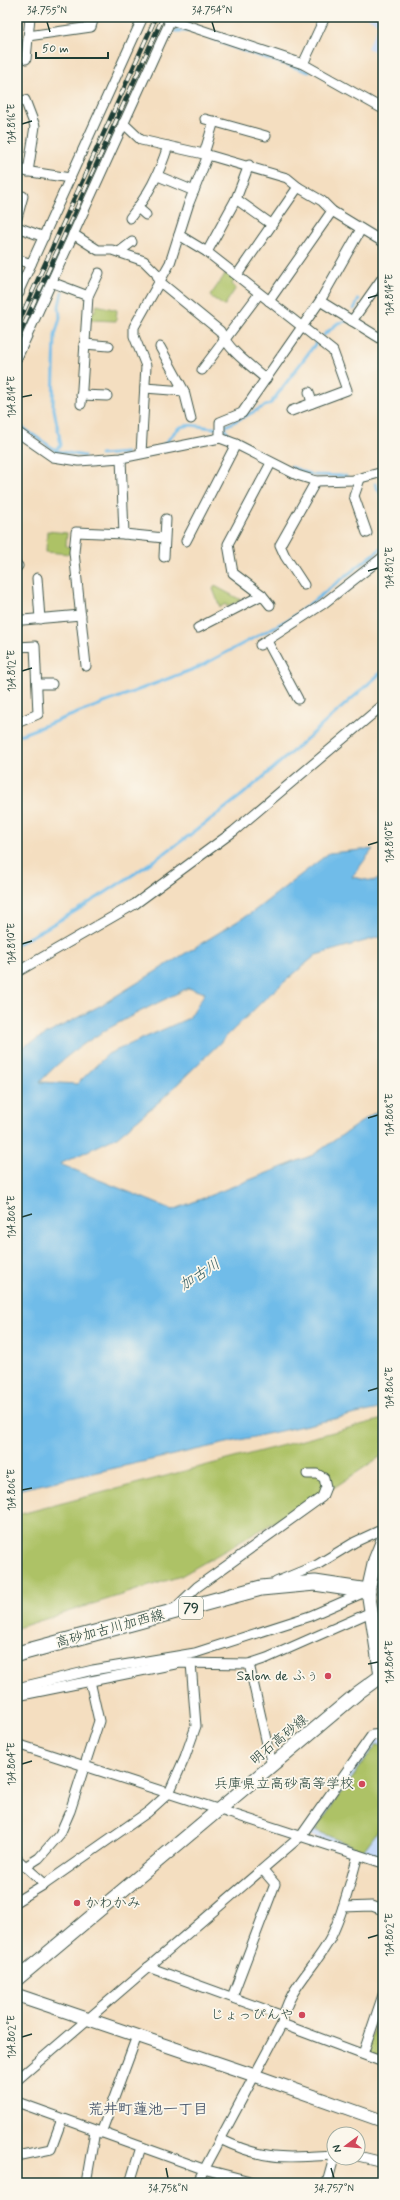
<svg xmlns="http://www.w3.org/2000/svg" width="400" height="2200" font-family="Mynerve,'Klee One',sans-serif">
  <rect width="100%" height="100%" fill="#fbf7ec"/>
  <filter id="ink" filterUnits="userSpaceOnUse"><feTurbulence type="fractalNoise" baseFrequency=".025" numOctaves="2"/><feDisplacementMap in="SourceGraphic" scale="8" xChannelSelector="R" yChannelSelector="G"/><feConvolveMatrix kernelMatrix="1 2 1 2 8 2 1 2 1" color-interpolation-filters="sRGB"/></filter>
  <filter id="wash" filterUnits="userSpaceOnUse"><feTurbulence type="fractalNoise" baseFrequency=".012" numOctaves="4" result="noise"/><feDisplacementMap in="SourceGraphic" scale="16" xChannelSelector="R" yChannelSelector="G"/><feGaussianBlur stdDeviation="0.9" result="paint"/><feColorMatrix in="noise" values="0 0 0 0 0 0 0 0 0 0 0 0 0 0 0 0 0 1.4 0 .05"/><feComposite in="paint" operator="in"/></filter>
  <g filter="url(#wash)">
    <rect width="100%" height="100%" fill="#f4dec0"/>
    <g fill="#c9dcf9">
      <polygon points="366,17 383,17 383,55 367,48 379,24"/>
      <polygon points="374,1739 383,1739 383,1859 311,1836 309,1829"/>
    </g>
    <g fill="#adc266" stroke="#66804d">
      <polygon points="226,273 235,279 232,284 236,288 224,306 210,296"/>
      <polygon points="97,305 117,310 116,321 90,320 91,310 94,312"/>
      <polygon points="47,531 67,533 66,546 71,547 70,554 46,552"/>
      <polygon points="215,586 241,600 227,607 226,604 220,607 213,589"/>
      <polygon points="383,1419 383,1455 335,1487 181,1576 17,1628 17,1515"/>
      <polygon points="376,1745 383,1745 383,1824 363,1851 315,1830"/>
      <polygon points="383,2005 383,2059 370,2054 368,2048"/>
    </g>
    <path fill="#6fbce9" stroke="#477c8e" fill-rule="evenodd" d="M373,849L352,877L372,881L383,878V936L316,955L269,995L161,1100L117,1137L60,1164L173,1210L313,1155L383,1107V1408L17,1490V1050L103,1004L254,911L329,853ZM188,988L205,993L189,1018L108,1054L77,1084L40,1082C79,1038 136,1014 188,988Z"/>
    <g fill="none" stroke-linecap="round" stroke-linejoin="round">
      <g stroke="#6fbce9" stroke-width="3">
        <polyline points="175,31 193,31"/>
        <polyline points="211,38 232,47 309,72"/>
        <polyline points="377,295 383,294"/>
        <polyline points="354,309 359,299"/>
        <polyline points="324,335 338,323 346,321"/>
        <polyline points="17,424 57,451 84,456"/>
        <polyline points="224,427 271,403 316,343"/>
        <path d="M161,447C169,442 173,430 181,427C196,421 209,432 224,427L231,438"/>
        <polyline points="55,450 61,445 53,404 55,335 60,318 59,306 62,292"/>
        <polyline points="100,455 126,453"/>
        <polyline points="291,467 312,475 346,476"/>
        <polyline points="375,484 383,498"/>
        <polyline points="17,736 199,667 293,617 383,547"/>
        <path d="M17,944C96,902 172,851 242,795C290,755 336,712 383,671"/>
      </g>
    </g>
  </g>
  <g filter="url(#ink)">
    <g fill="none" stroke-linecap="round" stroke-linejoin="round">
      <defs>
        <g id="minor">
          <polyline points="162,17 303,64 383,109"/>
          <polyline points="28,36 91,27 94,17"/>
          <polyline points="26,59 30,17"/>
          <polyline points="303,64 325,17"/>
          <polyline points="17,102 25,100 35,126 28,172"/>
          <polyline points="205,119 266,136"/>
          <polyline points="123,123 141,140 208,155 287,178 298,187 322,201 332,211 383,242"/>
          <polyline points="204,154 214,121"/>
          <polyline points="18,170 70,178"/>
          <polyline points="158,176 194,191"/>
          <polyline points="236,199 271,224"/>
          <polyline points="138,208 146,215"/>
          <polyline points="17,218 23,196"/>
          <path d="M130,218C149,193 158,177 168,146"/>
          <polyline points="17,227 44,237"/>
          <path d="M73,234L98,250H112L144,261L156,273L160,282L220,331C230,352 249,364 266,379"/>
          <polyline points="179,235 207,252 333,351 347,390 291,411"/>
          <polyline points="119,252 132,242"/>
          <polyline points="207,252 236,199 249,165"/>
          <polyline points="17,259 31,264"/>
          <polyline points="237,275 298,187"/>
          <polyline points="51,282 88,296 81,404"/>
          <polyline points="17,295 143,17"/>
          <polyline points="88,296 99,273"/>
          <polyline points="269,301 332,211"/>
          <polyline points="320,301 383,340"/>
          <polyline points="352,321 383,277"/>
          <polyline points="84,344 109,346"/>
          <polyline points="160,347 184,391 191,419"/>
          <polyline points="17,358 172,17"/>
          <polyline points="202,370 259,294"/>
          <polyline points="145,388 184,391"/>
          <polyline points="309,392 312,403"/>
          <polyline points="81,395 107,396"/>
          <polyline points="17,432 53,457 79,461 121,458 220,438 236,444 297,475 316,481 353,480 383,472"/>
          <polyline points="220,438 220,422 242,413 320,301 361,229"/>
          <polyline points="141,453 146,366 134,336 134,327 170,263 189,203 208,155"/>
          <polyline points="360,479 354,496 367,533"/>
          <polyline points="124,534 164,538"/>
          <polyline points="186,541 236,444"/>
          <polyline points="164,557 166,519"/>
          <polyline points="17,566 18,566"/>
          <polyline points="37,578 40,619"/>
          <polyline points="304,585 285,556 280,545 316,481"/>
          <polyline points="270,605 262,595 233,573 228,544 271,463"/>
          <polyline points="23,620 81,615"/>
          <polyline points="198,628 262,595"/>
          <polyline points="267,641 298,699"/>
          <polyline points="260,645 323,604 383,557"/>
          <polyline points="17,647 35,646 38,714 17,723"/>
          <polyline points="86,666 74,552 76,532 124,534 121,458"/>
          <polyline points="37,684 52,684"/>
          <polyline points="17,972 135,904 234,831 383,705"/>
          <polyline points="276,1582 317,1565 355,1542 383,1529"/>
          <polyline points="173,1610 197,1587 322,1497 326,1487 324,1478 317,1474 307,1474"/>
          <polyline points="249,1664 272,1766"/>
          <polyline points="17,1688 93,1670 195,1653 310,1616 365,1592"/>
          <polyline points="17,1696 180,1663 249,1664 267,1658 371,1612"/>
          <polyline points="17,1744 383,1863"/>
          <polyline points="17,1859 45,1884"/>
          <polyline points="25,1867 39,1858 60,1834 70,1811 99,1721 90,1681"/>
          <polyline points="17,1901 45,1884 148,1812 169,1793 185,1757 196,1726 191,1663"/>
          <polyline points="343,1907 372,1906 383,1910"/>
          <polyline points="148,1967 283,2016"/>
          <polyline points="232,1997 275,1884 263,1870"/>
          <polyline points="282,2024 383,2062"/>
          <polyline points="363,2054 383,1995"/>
          <polyline points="17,2080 301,1836 372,1735 383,1734"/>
          <polyline points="17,2102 203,2169 258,2183"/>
          <polyline points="101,2133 137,2036"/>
          <path d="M220,2139C265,2161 286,2158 334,2155"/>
          <polyline points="17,2156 51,2149 62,2119"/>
          <polyline points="358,2156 383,2162"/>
          <polyline points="86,2183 95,2131"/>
          <polyline points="130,2183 141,2147"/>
          <path d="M197,2183L282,2024C286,1990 315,1968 330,1939C343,1913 350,1883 358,1855"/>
          <polyline points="327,2183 334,2158"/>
        </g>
        <g id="tertiary">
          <polyline points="17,292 18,292"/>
          <polyline points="17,1995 256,2076 383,2121"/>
        </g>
        <polyline id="secondary" points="17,1979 359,1692 381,1676 368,1591 375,1560 383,1540"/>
        <polyline id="primary" points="17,1654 261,1588 315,1583 368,1591"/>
      </defs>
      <use href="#minor" stroke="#3f5549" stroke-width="11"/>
      <use href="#tertiary" stroke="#3f5549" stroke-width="14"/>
      <use href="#secondary" stroke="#3f5549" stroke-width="15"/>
      <use href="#primary" stroke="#3f5549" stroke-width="17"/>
      <use href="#minor" stroke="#fff" stroke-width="9"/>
      <use href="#tertiary" stroke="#fff" stroke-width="12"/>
      <use href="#secondary" stroke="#fff" stroke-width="13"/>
      <use href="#primary" stroke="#fff" stroke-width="15"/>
      <defs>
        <g id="rail">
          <polyline points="17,326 156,17"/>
          <polyline points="17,340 163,17"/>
        </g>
      </defs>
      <use href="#rail" stroke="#1f3d34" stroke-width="4.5"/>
      <use href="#rail" stroke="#fbf7ec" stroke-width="3" stroke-dasharray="9" stroke-linecap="butt"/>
    </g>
  </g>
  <path fill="none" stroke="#1f3d34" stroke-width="1.5" d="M47,22L50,32M212,22L215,32M22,124L32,121M368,298L378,295M22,397L32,395M368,571L378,568M22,671L32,668M368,845L378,842M22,944L32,941M368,1118L378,1115M22,1217L32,1214M368,1391L378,1388M22,1490L32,1488M368,1664L378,1662M22,1764L32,1761M368,1938L378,1935M22,2037L32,2034M166,2168L168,2178M331,2168L334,2178"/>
  <g fill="#d1495b" stroke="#fbf7ec" stroke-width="1.5">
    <circle cx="328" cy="1676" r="4"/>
    <circle cx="362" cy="1784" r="4"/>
    <circle cx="77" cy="1903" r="4"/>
    <circle cx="302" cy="2015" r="4"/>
  </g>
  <g text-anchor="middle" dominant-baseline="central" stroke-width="3.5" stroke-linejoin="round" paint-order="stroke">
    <rect fill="#fbf7ec" stroke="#61756b" stroke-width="1" x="179" y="1597" width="24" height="22" rx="3"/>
    <g font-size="13" font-weight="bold" fill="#1f3d34">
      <text x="191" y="1608">79</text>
    </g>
    <g font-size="14" fill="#1f3d34" stroke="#fbf7ec">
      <text transform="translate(110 1629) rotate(-15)">高砂加古川加西線</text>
      <text transform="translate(279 1740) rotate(-40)">明石高砂線</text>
    </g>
    <g font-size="14" fill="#1f3d34" stroke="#fbf7ec" text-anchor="end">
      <text x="320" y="1676">Salon de ふぅ</text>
      <text x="354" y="1784">兵庫県立高砂高等学校</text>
      <text x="85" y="1903" text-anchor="start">かわかみ</text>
      <text x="294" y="2015">じょっぴんや</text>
    </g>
    <g font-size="15" font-style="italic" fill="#335d61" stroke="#fbf7ec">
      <text transform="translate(200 1275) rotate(-33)">加古川</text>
    </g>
    <g font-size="15" font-weight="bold" fill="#505e71" stroke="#fbf7ec">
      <text x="148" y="2110">荒井町蓮池一丁目</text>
    </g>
  </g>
  <rect width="400" height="2200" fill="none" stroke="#fbf7ec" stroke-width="44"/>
  <g transform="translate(346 2146) rotate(254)"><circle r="19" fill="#fbf7ec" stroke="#a3ada2"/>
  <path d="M0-3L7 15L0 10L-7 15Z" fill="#d1495b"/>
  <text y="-6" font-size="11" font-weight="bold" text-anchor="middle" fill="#1f3d34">N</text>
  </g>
  <path d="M36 52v6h72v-6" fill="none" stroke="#1f3d34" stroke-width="2"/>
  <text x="42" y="52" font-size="12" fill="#1f3d34" stroke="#fbf7ec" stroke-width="3" paint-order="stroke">50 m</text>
  <rect x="22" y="22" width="356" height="2156" fill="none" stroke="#1f3d34" stroke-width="1.5"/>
  <g font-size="10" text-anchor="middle" fill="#1f3d34">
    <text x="47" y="14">34.755°N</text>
    <text x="212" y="14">34.754°N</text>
    <text transform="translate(11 124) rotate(-90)" y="4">134.816°E</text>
    <text transform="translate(389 295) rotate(-90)" y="4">134.814°E</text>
    <text transform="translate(11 397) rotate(-90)" y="4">134.814°E</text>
    <text transform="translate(389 568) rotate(-90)" y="4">134.812°E</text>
    <text transform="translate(11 671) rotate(-90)" y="4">134.812°E</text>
    <text transform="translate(389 842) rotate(-90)" y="4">134.810°E</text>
    <text transform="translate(11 944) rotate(-90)" y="4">134.810°E</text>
    <text transform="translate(389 1115) rotate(-90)" y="4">134.808°E</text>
    <text transform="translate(11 1217) rotate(-90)" y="4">134.808°E</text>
    <text transform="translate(389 1388) rotate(-90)" y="4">134.806°E</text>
    <text transform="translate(11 1490) rotate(-90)" y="4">134.806°E</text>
    <text transform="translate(389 1662) rotate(-90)" y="4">134.804°E</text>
    <text transform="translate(11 1764) rotate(-90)" y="4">134.804°E</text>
    <text transform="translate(389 1935) rotate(-90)" y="4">134.802°E</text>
    <text transform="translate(11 2037) rotate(-90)" y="4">134.802°E</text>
    <text x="168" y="2192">34.758°N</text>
    <text x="334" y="2192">34.757°N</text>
  </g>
</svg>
